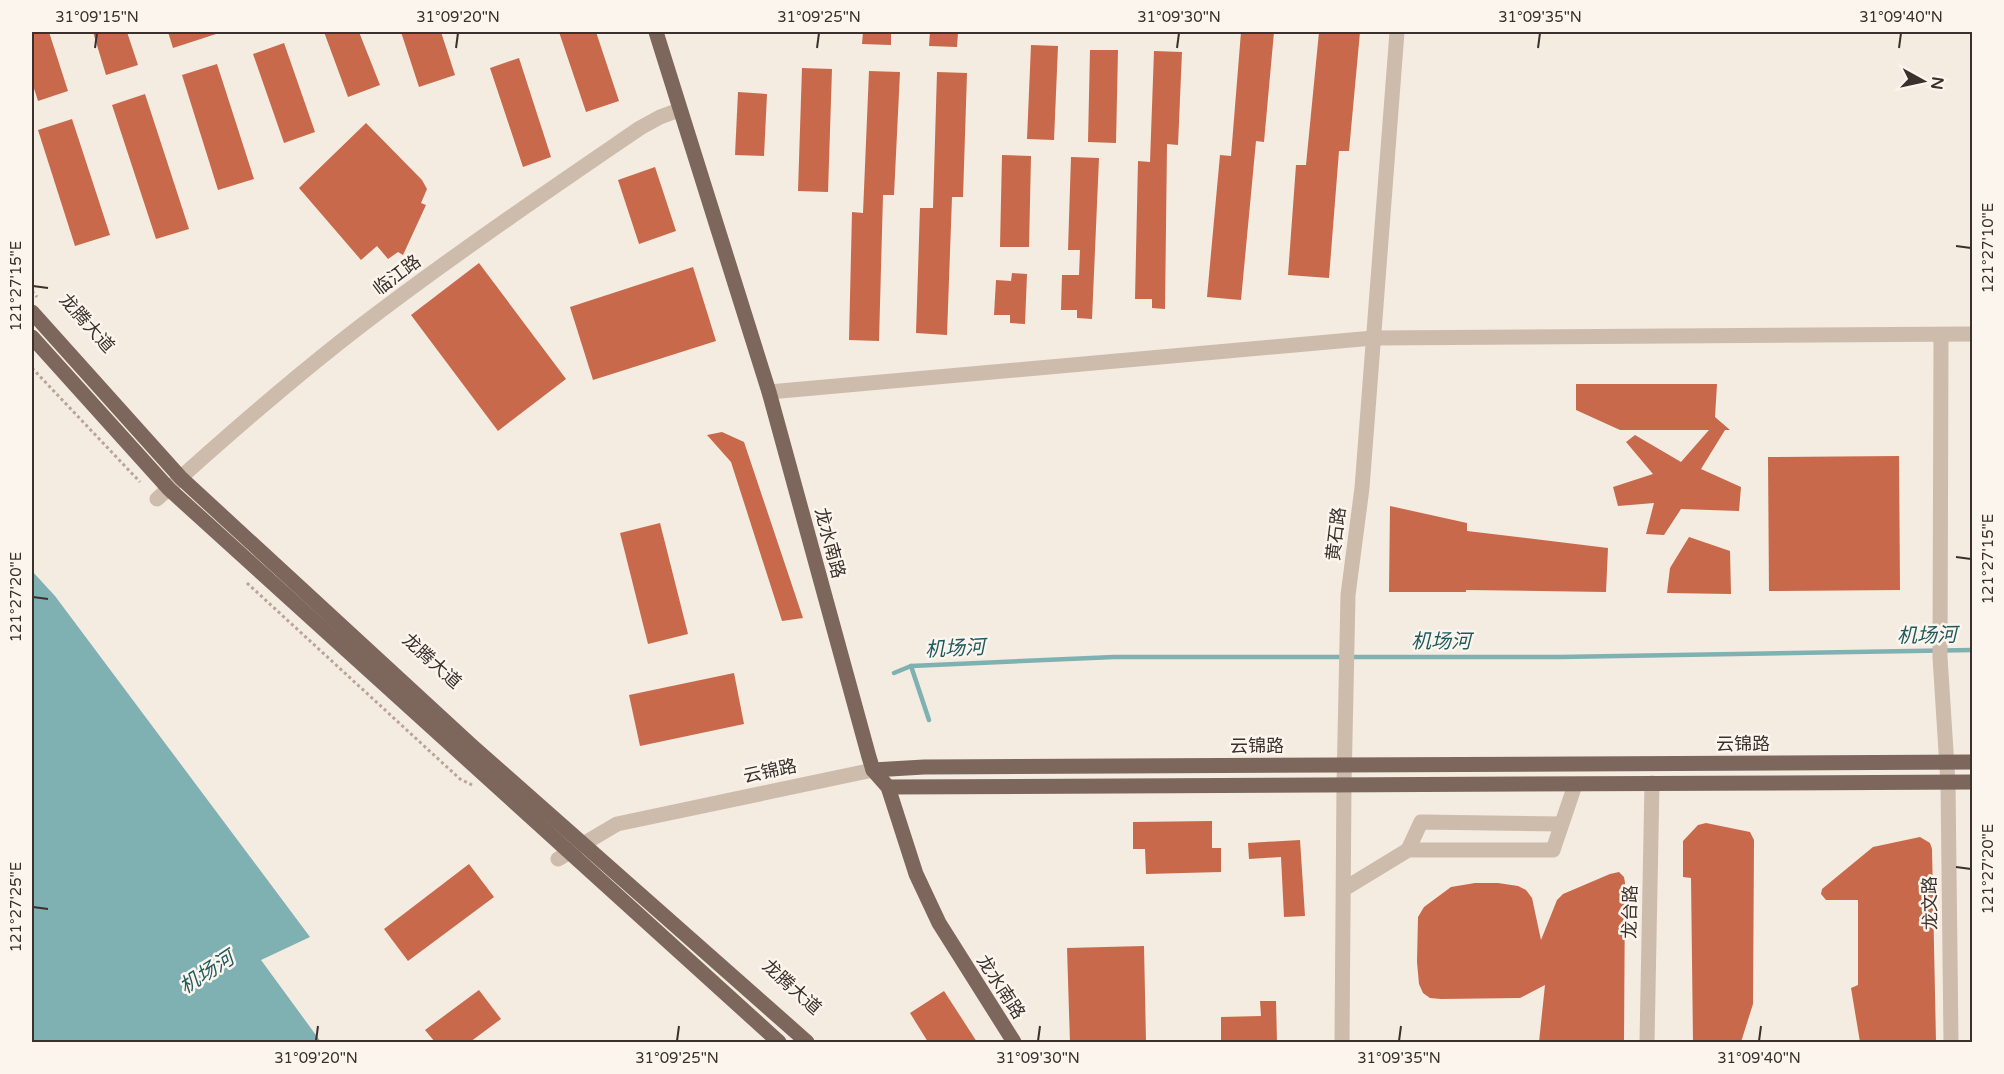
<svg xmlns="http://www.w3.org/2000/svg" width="2004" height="1074" font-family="'Varela Round','Noto Sans SC',sans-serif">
  <rect width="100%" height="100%" fill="#f4ebe1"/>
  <polygon fill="#7fb0b2" points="32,571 55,596 310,937 261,960 321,1042 32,1042"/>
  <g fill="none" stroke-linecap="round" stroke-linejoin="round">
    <g stroke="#7fb0b2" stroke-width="4.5">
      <polyline points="911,666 929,720"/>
      <polyline points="894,673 911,666 1114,657 1560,657 1972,650"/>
    </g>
  </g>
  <g fill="#c8694b">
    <polygon points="32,32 49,32 68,91 38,101 32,82"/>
    <polygon points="93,32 127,32 138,65 106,75"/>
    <polygon points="168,32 216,32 216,34 173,48"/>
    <polygon points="324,32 359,32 380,85 348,97"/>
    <polygon points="401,32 441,32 455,75 419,87"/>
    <polygon points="559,32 596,32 619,101 586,112"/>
    <polygon points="863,32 891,32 891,45 862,44"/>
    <polygon points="930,32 958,32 957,47 929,46"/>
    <polygon points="1241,32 1274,32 1264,142 1256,141 1241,300 1207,297 1220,155 1231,156"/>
    <polygon points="1319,32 1360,32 1349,151 1339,151 1329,278 1288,275 1296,165 1306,165"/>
    <polygon points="284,43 315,132 284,143 253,54"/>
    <polygon points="1031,45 1058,46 1054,140 1027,139"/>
    <polygon points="1090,50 1118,50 1116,143 1088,142"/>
    <polygon points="1154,51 1182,52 1178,145 1167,144 1165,309 1152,308 1152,299 1135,299 1138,161 1150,162"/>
    <polygon points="519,58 551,157 523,167 490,68"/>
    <polygon points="217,64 254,179 218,190 182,75"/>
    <polygon points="802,68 832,69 828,192 798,191"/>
    <polygon points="869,71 900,72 894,195 883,195 879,341 849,340 852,212 863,213"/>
    <polygon points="937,72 967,73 963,197 952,197 947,335 916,333 920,208 933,208"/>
    <polygon points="738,92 767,94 764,156 735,155"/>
    <polygon points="145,94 189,229 156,239 112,105"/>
    <polygon points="72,119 110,235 75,246 38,130"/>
    <polygon points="366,123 422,180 427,189 421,203 426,205 403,255 398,252 388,259 377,246 361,260 299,188"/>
    <polygon points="1002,155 1031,156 1029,247 1000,247"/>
    <polygon points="1071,157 1099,158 1092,319 1077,318 1077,310 1061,310 1062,275 1079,275 1080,250 1068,250"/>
    <polygon points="655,167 676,231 639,244 618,180"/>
    <polygon points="479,263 566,379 498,431 411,315"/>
    <polygon points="693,267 716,341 593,380 570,307"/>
    <polygon points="1012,273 1027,274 1025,324 1010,323 1010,315 994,315 996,280 1011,281"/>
    <polygon points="1576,384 1717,384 1715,417 1730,430 1725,430 1701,469 1741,487 1739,511 1681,509 1664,535 1646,534 1654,503 1618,506 1613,487 1653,474 1626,442 1635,435 1681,462 1709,430 1620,430 1576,410"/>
    <polygon points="722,432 744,442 803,618 782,621 731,462 707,435"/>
    <polygon points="1899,456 1900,590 1769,591 1768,457"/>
    <polygon points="1390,506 1467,523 1467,531 1608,548 1606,592 1466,590 1466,592 1389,592"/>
    <polygon points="660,523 688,634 648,644 620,533"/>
    <polygon points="1689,537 1730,551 1731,594 1667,593 1670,568"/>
    <polygon points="734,673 744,724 640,746 629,695"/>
    <polygon points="1212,821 1212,848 1221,848 1221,872 1146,874 1145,849 1133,849 1133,822"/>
    <polygon points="1706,823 1750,832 1754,840 1753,1004 1741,1042 1693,1042 1691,878 1683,877 1683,841 1698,825"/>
    <polygon points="1920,837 1930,843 1932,849 1936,1042 1860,1042 1851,988 1858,985 1858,900 1826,900 1821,894 1822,889 1873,847"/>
    <polygon points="1300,840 1305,916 1284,917 1281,857 1249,859 1248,843"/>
    <polygon points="469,864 494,897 408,961 384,929"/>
    <polygon points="1619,872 1624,877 1625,883 1624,1042 1539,1042 1545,985 1520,998 1441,999 1430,998 1423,993 1419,984 1417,962 1418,917 1424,907 1451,887 1475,883 1498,883 1518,886 1526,890 1532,898 1541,940 1557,900 1563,894 1610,874"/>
    <polygon points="1144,946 1146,1042 1070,1042 1067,948"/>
    <polygon points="479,990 501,1019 470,1042 435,1042 425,1030"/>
    <polygon points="944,991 977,1042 928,1042 910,1013"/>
    <polygon points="1260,1001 1276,1001 1277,1042 1221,1042 1221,1017 1261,1016"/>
  </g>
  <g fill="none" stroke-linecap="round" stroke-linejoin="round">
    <g stroke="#b9a596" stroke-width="3" stroke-dasharray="3 3" stroke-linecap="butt">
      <polyline points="32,291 37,297"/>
      <polyline points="32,368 140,482"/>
      <polyline points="247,583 460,779 472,785"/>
    </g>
    <g stroke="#cdbbac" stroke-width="15">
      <polyline points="1941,335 1940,657 1948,783 1951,1042"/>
      <polyline points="769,392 1373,338 1972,334"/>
      <path d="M157,499C222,440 288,382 358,328C449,258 545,193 640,128L660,117L679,110"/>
      <polyline points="1408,850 1421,822 1561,824"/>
      <polyline points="558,859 617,824 873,770"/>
      <polyline points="1344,889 1408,850 1553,850 1575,785"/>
      <polyline points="1342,1042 1344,785 1348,595 1362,488 1397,32"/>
      <polyline points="1647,1042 1652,783"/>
    </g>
    <g stroke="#7d675c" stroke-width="15">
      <polyline points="656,32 769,392 869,757 873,770 888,787 916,874 939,923 1014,1042"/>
      <polyline points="32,312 181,478 472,746 807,1042"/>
      <polyline points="32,337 169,489 779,1042"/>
      <polyline points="873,770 924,767 1972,762"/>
      <polyline points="888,787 1972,782"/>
    </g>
  </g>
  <path fill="none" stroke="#3b302b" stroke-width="2" d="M95,48L97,33M456,48L458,33M817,48L819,33M1177,48L1179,33M1538,48L1540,33M1899,48L1901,33M1956,246L1971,248M33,286L48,288M1956,557L1971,559M33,597L48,599M1956,867L1971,869M33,907L48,909M316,1041L318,1026M677,1041L679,1026M1038,1041L1040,1026M1399,1041L1401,1026M1759,1041L1761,1026"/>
  <g text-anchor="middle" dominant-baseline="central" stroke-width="5" stroke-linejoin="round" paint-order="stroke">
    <g font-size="18" fill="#3b302b" stroke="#fbf5ee">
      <text transform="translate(397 275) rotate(-37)">临江路</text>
      <text transform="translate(87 323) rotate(48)">龙腾大道</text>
      <text transform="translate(1336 534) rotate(-83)">黄石路</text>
      <text transform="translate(830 543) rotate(75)">龙水南路</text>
      <text transform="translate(432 661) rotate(42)">龙腾大道</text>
      <text x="1743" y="744">云锦路</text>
      <text x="1257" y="746">云锦路</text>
      <text transform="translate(770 771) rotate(-12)">云锦路</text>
      <text transform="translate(1930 903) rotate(-91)">龙文路</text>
      <text transform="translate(1630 912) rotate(-89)">龙台路</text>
      <text transform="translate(792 987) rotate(42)">龙腾大道</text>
      <text transform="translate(1001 987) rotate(57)">龙水南路</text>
    </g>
    <g font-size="20" font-style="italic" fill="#1f5a5e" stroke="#fbf5ee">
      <text transform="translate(1927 636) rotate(-1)">机场河</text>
      <text x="1441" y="642">机场河</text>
      <text transform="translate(955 649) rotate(-3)">机场河</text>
      <text transform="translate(207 973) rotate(-33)">机场河</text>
    </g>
  </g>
  <rect width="2004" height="1074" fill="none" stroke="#fbf5ee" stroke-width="66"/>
  <g transform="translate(1923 81) rotate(98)" stroke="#fbf5ee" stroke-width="4.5" paint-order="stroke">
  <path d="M0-4.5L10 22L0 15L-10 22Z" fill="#3b302b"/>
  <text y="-9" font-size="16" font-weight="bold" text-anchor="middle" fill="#3b302b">N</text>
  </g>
  <rect x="33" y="33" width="1938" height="1008" fill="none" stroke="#3b302b" stroke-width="2"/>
  <g font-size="15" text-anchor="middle" fill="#3b302b">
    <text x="97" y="22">31°09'15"N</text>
    <text x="458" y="22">31°09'20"N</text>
    <text x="819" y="22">31°09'25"N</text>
    <text x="1179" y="22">31°09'30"N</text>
    <text x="1540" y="22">31°09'35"N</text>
    <text x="1901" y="22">31°09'40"N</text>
    <text transform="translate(1988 248) rotate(-90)" y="5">121°27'10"E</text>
    <text transform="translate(16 286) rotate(-90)" y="5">121°27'15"E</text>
    <text transform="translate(1988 559) rotate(-90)" y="5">121°27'15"E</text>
    <text transform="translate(16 597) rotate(-90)" y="5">121°27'20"E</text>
    <text transform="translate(1988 869) rotate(-90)" y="5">121°27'20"E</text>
    <text transform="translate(16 907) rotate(-90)" y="5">121°27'25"E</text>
    <text x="316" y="1063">31°09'20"N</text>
    <text x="677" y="1063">31°09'25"N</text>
    <text x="1038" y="1063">31°09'30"N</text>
    <text x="1399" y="1063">31°09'35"N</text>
    <text x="1759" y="1063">31°09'40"N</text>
  </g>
</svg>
